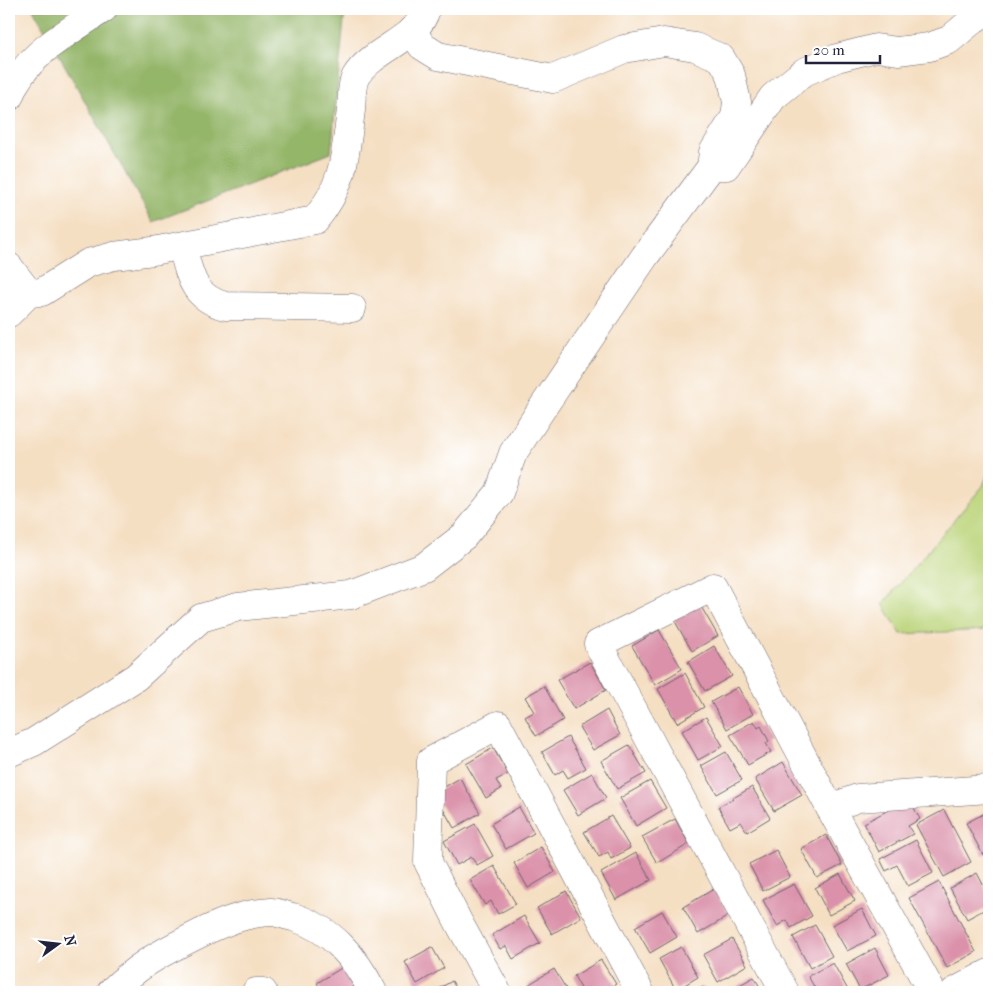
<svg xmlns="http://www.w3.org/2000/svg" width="998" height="1001" font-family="'IM FELL French Canon',serif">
  <rect width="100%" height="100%" fill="#fff"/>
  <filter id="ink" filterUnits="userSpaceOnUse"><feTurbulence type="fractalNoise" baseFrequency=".02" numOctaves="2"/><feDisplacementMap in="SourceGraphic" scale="10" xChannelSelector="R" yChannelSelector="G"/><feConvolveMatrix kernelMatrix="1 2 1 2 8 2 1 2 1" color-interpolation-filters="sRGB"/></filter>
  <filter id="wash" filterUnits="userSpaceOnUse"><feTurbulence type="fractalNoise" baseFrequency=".0096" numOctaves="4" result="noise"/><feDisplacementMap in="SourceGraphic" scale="20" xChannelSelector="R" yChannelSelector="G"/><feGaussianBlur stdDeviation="1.12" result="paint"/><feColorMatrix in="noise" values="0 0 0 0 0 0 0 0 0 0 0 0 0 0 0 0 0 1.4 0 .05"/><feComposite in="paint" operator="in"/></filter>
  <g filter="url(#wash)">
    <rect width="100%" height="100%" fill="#f5dfc3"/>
    <polygon fill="#bbd479" stroke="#6e7b5a" points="989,471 989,630 901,634 883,604 983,486"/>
    <polygon fill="#94b669" stroke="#5b6c52" points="33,9 345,9 331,153 153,222"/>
    <g id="blocks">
      <g fill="#da91a9">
        <polygon points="699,603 718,636 692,651 673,618"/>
        <polygon points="659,630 682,669 655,685 632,646"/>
        <polygon points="714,646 732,676 705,691 688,662"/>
        <polygon points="590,662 606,690 574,709 557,680"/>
        <polygon points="685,673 704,707 677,723 658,689"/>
        <polygon points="544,686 563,720 536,736 525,717 534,712 525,697"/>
        <polygon points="738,687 753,714 727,729 711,702"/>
        <polygon points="607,710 620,735 593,750 579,727"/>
        <polygon points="706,717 723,746 698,760 682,731"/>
        <polygon points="754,721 758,728 761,726 769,741 766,743 771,752 748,765 730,735"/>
        <polygon points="568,737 586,768 568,778 563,770 555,775 542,752"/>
        <polygon points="629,745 646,773 617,789 601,761"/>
        <polygon points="493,748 508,774 496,780 501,789 486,798 466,764"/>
        <polygon points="726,752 742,780 717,794 701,766"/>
        <polygon points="783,762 802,795 774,811 755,779"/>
        <polygon points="592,773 606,798 578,815 563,790"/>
        <polygon points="460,778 480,813 454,828 434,793"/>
        <polygon points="650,781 666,808 636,826 620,798"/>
        <polygon points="752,787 770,818 747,832 741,822 730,828 718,807"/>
        <polygon points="909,799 920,819 908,826 913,834 879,852 864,823"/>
        <polygon points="519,807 534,833 506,849 491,824"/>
        <polygon points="944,810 971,862 944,877 916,825"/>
        <polygon points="989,811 989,852 983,855 966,823"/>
        <polygon points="611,816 630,848 611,859 608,852 599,857 584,832"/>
        <polygon points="675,819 689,844 657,863 642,837"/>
        <polygon points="475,824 493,856 477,865 471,857 457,865 444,841"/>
        <polygon points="826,835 842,865 817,878 801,849"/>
        <polygon points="916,840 933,873 908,886 897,865 886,871 880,859"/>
        <polygon points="541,847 555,872 528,888 514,863"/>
        <polygon points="776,850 790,877 763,891 749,864"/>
        <polygon points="636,853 651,880 616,900 601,873"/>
        <polygon points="494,866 516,904 498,914 491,901 485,905 470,880"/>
        <polygon points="977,873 989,896 989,907 967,919 950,888"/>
        <polygon points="840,874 855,901 829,915 815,888"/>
        <polygon points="939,882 976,952 947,968 909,898"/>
        <polygon points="794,884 812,916 791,928 787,920 777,926 763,900"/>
        <polygon points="714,889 730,915 698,934 683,907"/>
        <polygon points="566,891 581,917 552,934 537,908"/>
        <polygon points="862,909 876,936 847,951 832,925"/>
        <polygon points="662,911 677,937 650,953 635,927"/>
        <polygon points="524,916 540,943 513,959 506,946 500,949 492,935"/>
        <polygon points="815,925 832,956 810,968 793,937"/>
        <polygon points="732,939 747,965 718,982 703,955"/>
        <polygon points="432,947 444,968 417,984 405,962"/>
        <polygon points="681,947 698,977 676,990 659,959"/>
        <polygon points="875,948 889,975 860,990 846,964"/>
        <polygon points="601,960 616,984 602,992 583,992 574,976"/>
        <polygon points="833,963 849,992 817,992 808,976"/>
        <polygon points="343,967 357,992 322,992 317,983"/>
        <polygon points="554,969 568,992 532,992 528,985"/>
        <polygon points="754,977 763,992 727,992"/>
        <polygon points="452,981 458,992 433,992"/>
        <polygon points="703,987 706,992 694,992"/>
      </g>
    </g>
  </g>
  <g filter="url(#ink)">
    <use href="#blocks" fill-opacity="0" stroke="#6c646b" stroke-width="1"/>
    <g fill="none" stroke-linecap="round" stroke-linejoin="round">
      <defs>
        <g id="street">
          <path d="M9,97C23,56 69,32 103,9"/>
          <polyline points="720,166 726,166 773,97 804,72 837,58 876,48 898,51 929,47 949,40 974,19 989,10"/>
          <path d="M182,246C190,275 192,297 225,306L352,308"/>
          <polyline points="9,267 29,293"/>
          <path d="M9,313L29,293L42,292L88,263L114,256L153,251L315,220C345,184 345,155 351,110C352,100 351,85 356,76C372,50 420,38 426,9"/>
          <polyline points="9,753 34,742 136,677 201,618 238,607 351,595 424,567 464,536 499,493 513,453 541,410 645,256 711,167 713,152 735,117 737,102 731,75 721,58 695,47 664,42 624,49 553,79 438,56 422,46 412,30"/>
          <polyline points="830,808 858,798 989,789"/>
          <polyline points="256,992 263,992"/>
          <polyline points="497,992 459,923 428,862 431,761 498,725 640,992"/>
          <polyline points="785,992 598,644 713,587 830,808 932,992"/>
          <polyline points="954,992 989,973"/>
        </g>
        <path id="secondary" d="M111,992C136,967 157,955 189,939C214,926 242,913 271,912C278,912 286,916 293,917C332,929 355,957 373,992"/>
      </defs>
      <use href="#street" stroke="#6c646b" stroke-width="29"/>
      <use href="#secondary" stroke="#6c646b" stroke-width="29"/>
      <use href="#street" stroke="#fff" stroke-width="28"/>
      <use href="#secondary" stroke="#fff" stroke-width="28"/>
    </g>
  </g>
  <rect width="998" height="1001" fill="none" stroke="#fff" stroke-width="30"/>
  <g transform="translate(58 944) rotate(75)" stroke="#ffffff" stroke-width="4" paint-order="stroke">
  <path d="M0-4L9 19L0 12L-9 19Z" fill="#22223b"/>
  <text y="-8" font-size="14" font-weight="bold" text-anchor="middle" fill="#22223b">N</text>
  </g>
  <path d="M806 55v8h74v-8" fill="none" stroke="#22223b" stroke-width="2.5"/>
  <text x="813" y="55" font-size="15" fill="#22223b" stroke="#ffffff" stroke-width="4" paint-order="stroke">20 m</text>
</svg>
